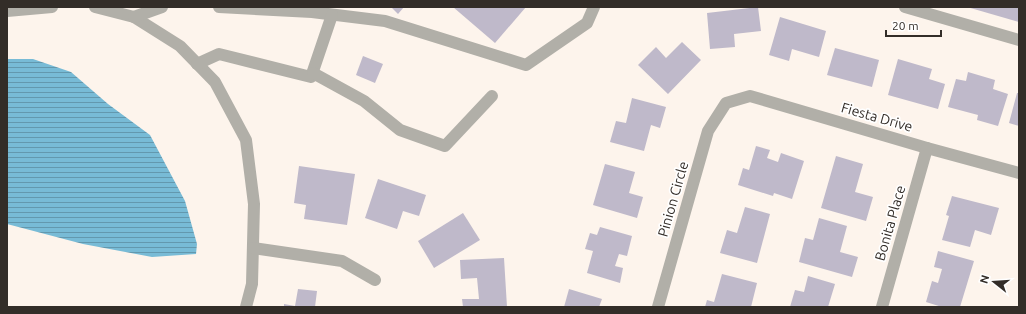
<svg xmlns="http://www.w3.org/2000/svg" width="1026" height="314" font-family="Ubuntu,sans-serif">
  <defs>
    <pattern id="water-rules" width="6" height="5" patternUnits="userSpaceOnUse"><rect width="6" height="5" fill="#78bbd6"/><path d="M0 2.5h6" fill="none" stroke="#6398ae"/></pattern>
  </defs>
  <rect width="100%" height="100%" fill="#fdf4ec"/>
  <polygon fill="url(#water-rules)" points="7,59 33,59 71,72 108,104 150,135 185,201 197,244 196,254 152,257 83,244 7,224"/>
  <g fill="#bfb9ca">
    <polygon points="391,7 404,7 398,14"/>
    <polygon points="453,7 526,7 495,43"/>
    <polygon points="758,7 761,31 734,34 735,47 710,49 707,13"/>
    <polygon points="967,7 1019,7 1019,22"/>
    <polygon points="780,17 826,31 819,57 792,49 789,61 769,55"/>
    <polygon points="682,42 701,60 668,94 638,65 656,47 666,58"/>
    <polygon points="835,48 879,60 872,87 827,75"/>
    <polygon points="363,56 383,64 375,83 356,75"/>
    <polygon points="898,59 932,69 929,79 945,84 938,109 888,95"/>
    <polygon points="968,72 995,80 993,89 1008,94 998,126 977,120 978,115 948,107 956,79 966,81"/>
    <polygon points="1017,93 1019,93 1019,126 1009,123"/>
    <polygon points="632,98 666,107 660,128 651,125 644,151 610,142 616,121 626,123"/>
    <polygon points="756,146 770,150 767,158 778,162 781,153 804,161 792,199 774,193 773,196 738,185 743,168 749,170"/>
    <polygon points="836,156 863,164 855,192 873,197 866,221 821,208"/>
    <polygon points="605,164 635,172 629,193 643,197 637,218 593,205"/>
    <polygon points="299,166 355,174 347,225 304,219 306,205 294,203"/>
    <polygon points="378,179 426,195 419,216 403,211 397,229 365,218"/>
    <polygon points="952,196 999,208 991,235 975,230 970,247 942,240 949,216 946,215"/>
    <polygon points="745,207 770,214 757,263 720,253 727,230 737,233"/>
    <polygon points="463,213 480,240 434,268 418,241"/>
    <polygon points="819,218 847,226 840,252 858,257 852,277 799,262 805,238 813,240"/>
    <polygon points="600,227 632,236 627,256 619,254 615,266 623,268 620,283 587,273 593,251 585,249 590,233 597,235"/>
    <polygon points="938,251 974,261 960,307 942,307 926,302 932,281 938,283 942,269 934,267"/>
    <polygon points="504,258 507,307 463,307 462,299 479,299 477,278 461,279 460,260"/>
    <polygon points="722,274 757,283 751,307 705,307 707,300 714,302"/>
    <polygon points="808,276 835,284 828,307 790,307 795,290 804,292"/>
    <polygon points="298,289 317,291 315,307 284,307 284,304 295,306"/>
    <polygon points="569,289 602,299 599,307 564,307"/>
  </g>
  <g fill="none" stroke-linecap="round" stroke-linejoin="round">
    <g stroke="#b1afa8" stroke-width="12">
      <polyline points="95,7 134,17 180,46 215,82 246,140 254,204 252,284 246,307"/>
      <polyline points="219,7 312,12 385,21 526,65 587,23 594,7"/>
      <polyline points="905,7 1019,40"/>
      <polyline points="7,11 52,7"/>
      <polyline points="134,17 162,7"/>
      <polyline points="197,64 219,54 311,77 332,15"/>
      <polyline points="313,73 364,101 400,130 445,146 492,96"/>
      <polyline points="253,248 342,261 375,280"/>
      <polyline points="658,307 708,131 726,103 750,96 927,148 1019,173"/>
      <polyline points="882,307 927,148"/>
    </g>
  </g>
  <g text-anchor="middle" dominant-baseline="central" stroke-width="3.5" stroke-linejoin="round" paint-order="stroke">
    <g font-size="14" fill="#332d28" stroke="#fff">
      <text transform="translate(877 117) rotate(16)">Fiesta Drive</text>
      <text transform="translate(673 199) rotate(-74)">Pinion Circle</text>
      <text transform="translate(890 223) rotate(-74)">Bonita Place</text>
    </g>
  </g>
  <rect width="1026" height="314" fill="none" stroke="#332d28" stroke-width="16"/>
  <g transform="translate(994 282) rotate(287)" stroke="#ffffff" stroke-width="3" paint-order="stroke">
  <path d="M0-3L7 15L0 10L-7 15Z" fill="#332d28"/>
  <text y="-6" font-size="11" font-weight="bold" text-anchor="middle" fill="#332d28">N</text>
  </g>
  <path d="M886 30v6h55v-6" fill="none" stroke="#332d28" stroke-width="2"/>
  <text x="892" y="30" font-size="12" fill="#332d28" stroke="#ffffff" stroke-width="3" paint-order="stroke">20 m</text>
</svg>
